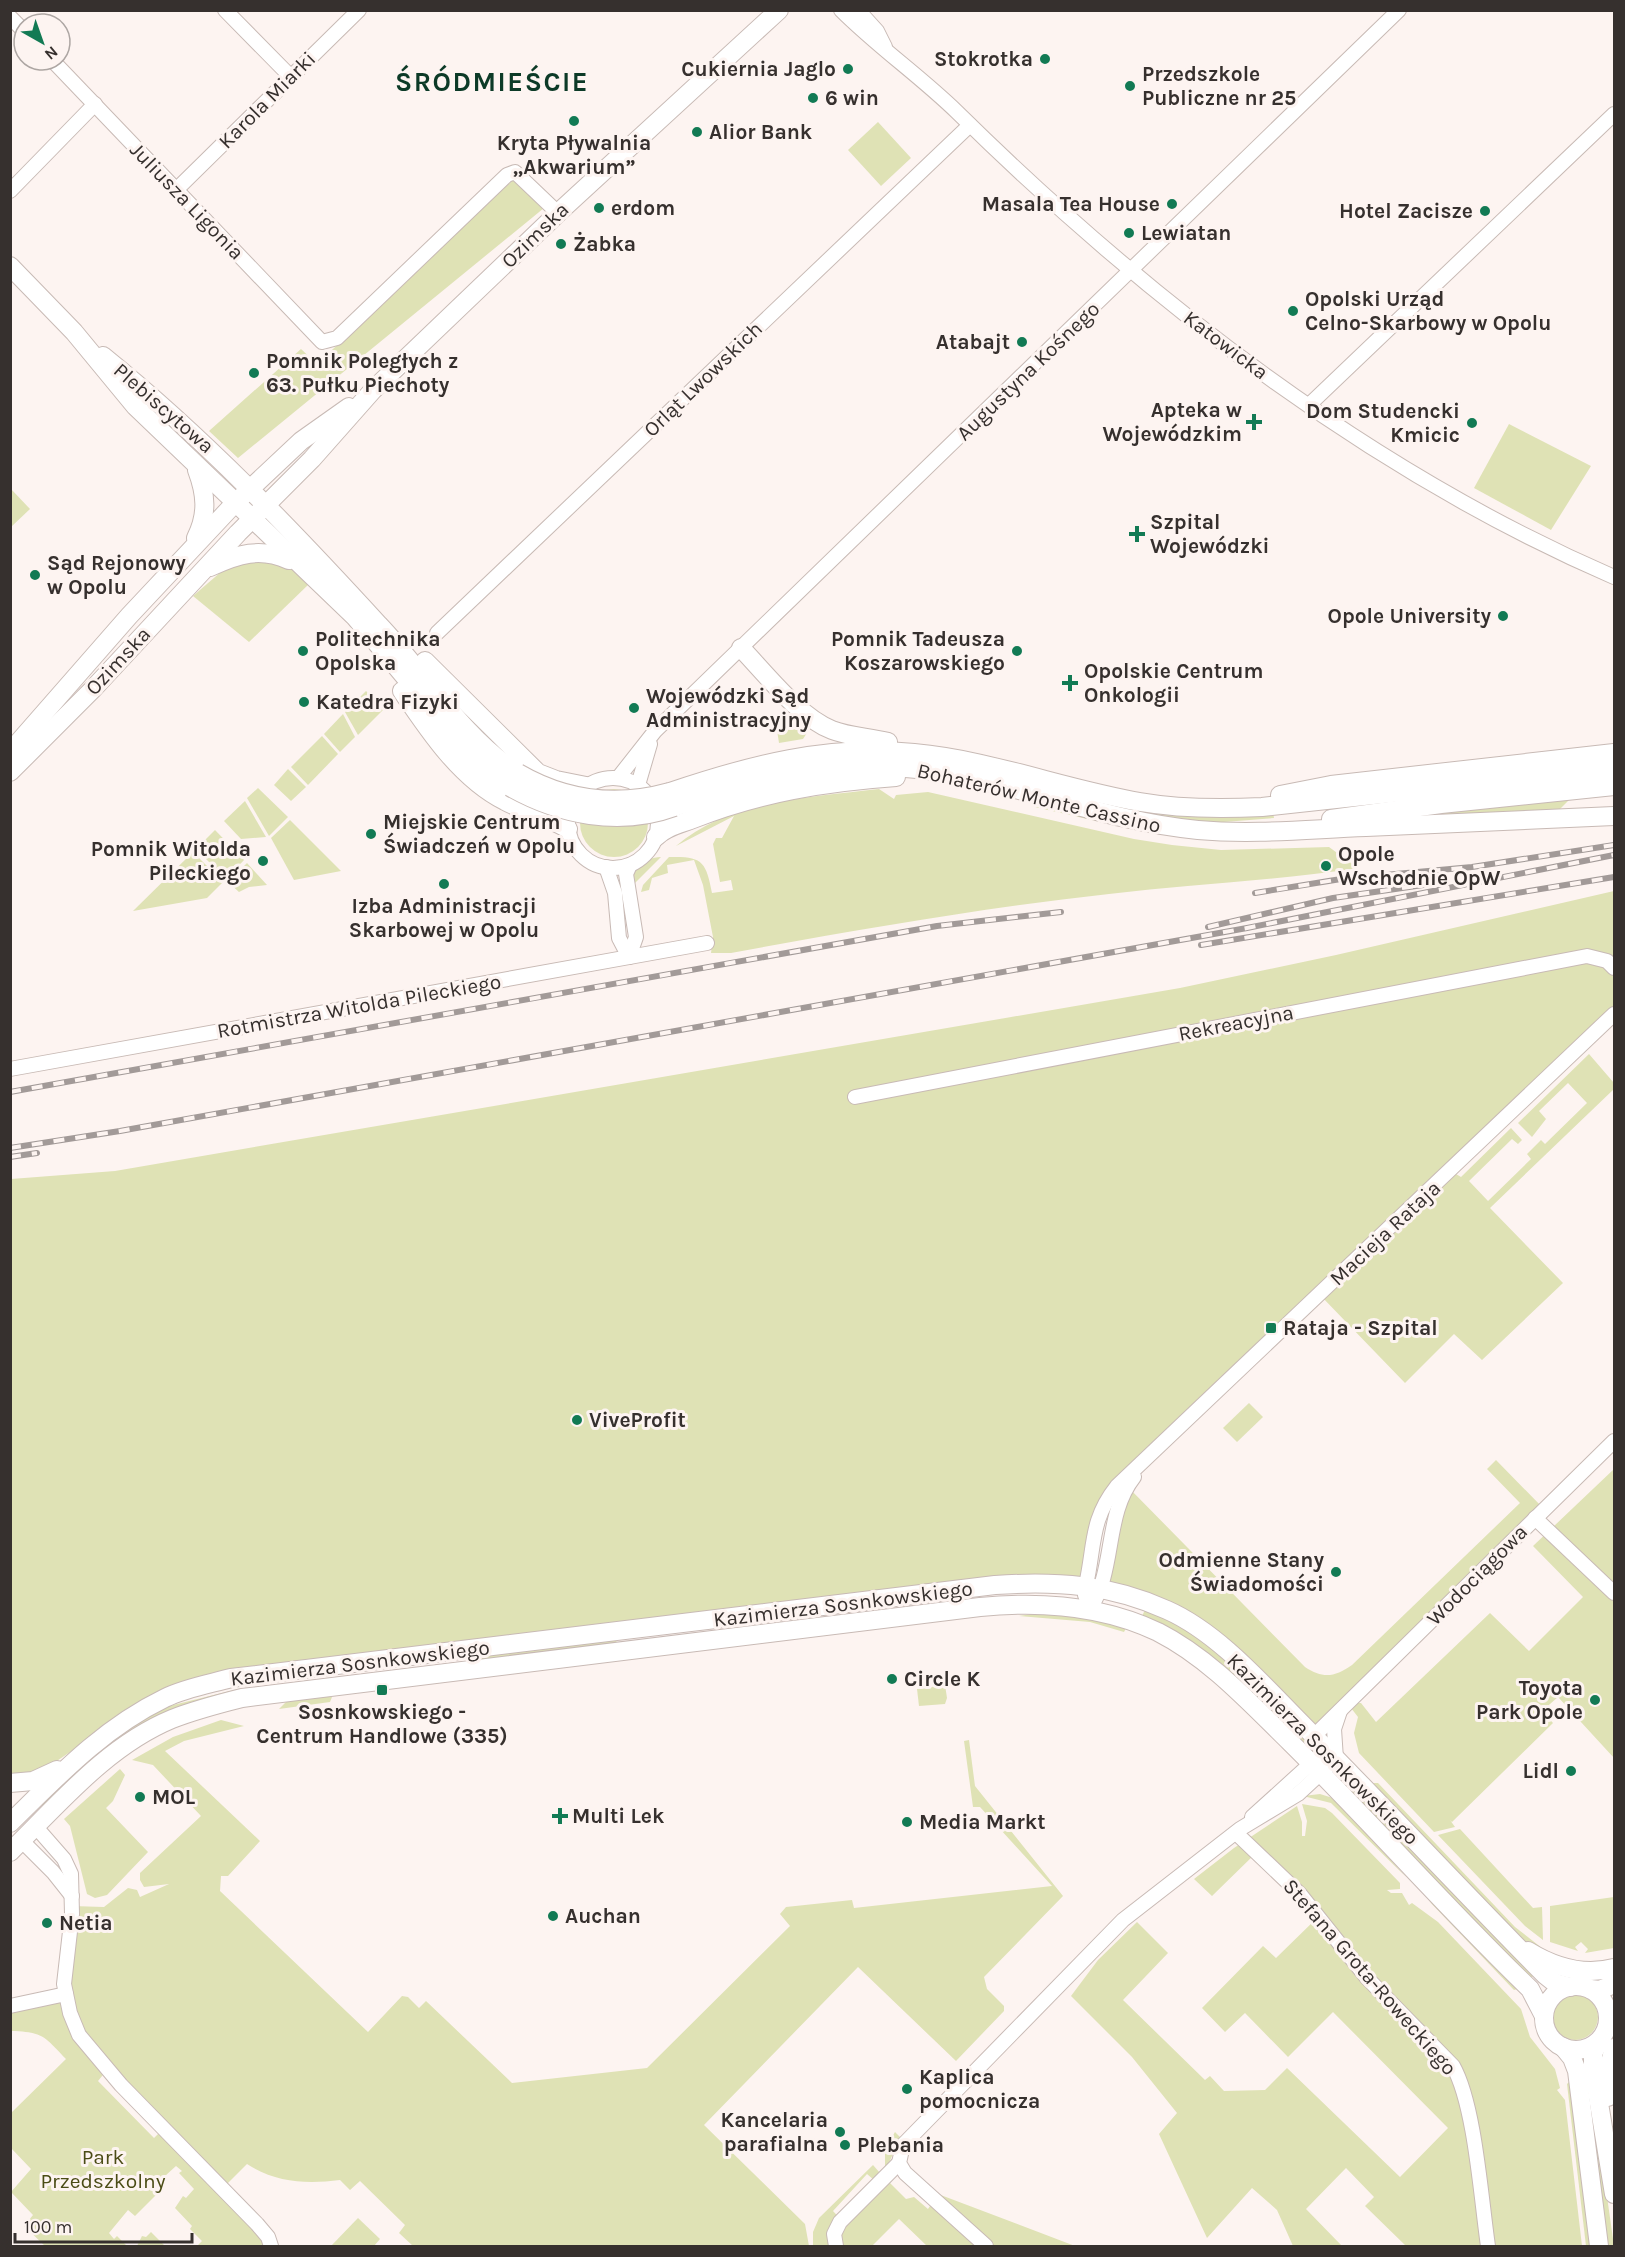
<svg xmlns="http://www.w3.org/2000/svg" width="1625" height="2257" font-family="Karla,sans-serif">
  <rect width="100%" height="100%" fill="#fdf4f1"/>
  <g fill="#dfe2b5" fill-rule="evenodd">
    <polygon points="878,122 911,158 881,186 848,150"/>
    <polygon points="514,179 544,208 238,458 209,431 301,349 317,364"/>
    <polygon points="1509,424 1591,466 1551,530 1474,488"/>
    <polygon points="11,489 30,509 11,527"/>
    <polygon points="251,558 289,566 309,584 249,642 193,596 222,571"/>
    <polygon points="366,691 384,709 358,735 345,712"/>
    <polygon points="343,714 355,737 340,752 324,734"/>
    <polygon points="812,725 803,739 779,743 777,730"/>
    <polygon points="322,736 338,754 308,785 291,767"/>
    <polygon points="288,769 306,787 291,801 274,785"/>
    <polygon points="996,778 1273,812 1274,818 1211,823 1153,817"/>
    <polygon points="258,788 288,817 269,836 247,798"/>
    <path d="M879,789L894,799L896,795L928,792L1134,839L1172,845L1221,850L1329,847L1358,868C1275,881 1192,884 1109,894C982,908 857,930 731,953H711L713,937L703,885L694,860L667,865L668,873L652,878L649,890L641,892L643,885L669,857C702,856 706,861 712,893L733,890L731,880L720,882L713,844L716,838H722L734,816L676,846C729,800 812,797 879,789Z"/>
    <circle cx="614" cy="823" r="34"/>
    <polygon points="1569,800 1560,809 1386,819"/>
    <polygon points="245,801 266,837 241,839 224,821"/>
    <path d="M1031,806L1262,839L1263,841C1178,842 1113,825 1031,806Z"/>
    <polygon points="290,820 341,871 294,880 271,838"/>
    <polygon points="215,830 244,860 226,879 196,849"/>
    <polygon points="193,852 223,882 207,898 133,911"/>
    <path d="M661,857L632,886C632,867 643,858 661,857Z"/>
    <polygon points="247,863 267,885 249,887 239,892 228,882"/>
    <polygon points="1614,891 1614,1014 1451,1171 1461,1177 1511,1128 1522,1140 1518,1144 1512,1139 1469,1181 1488,1201 1531,1159 1527,1154 1541,1140 1545,1144 1587,1103 1568,1083 1539,1111 1546,1119 1532,1137 1518,1123 1589,1054 1614,1083 1614,1089 1490,1208 1563,1283 1482,1360 1454,1334 1405,1383 1320,1295 1105,1502 1086,1585 1062,1582 202,1685 73,1750 42,1771 11,1777 11,1179 115,1171 1180,988 1336,955"/>
    <polygon points="1249,1403 1263,1417 1237,1442 1223,1428"/>
    <path d="M1496,1460L1544,1509L1314,1736L1196,1627L1101,1587L1127,1486L1305,1667C1323,1679 1335,1677 1352,1665L1520,1503L1487,1469Z"/>
    <polygon points="1614,1469 1614,1758 1558,1697 1542,1711 1553,1723 1452,1822 1450,1820 1455,1827 1434,1832 1359,1753 1354,1733 1358,1717 1351,1708 1356,1703 1361,1703 1376,1722 1490,1613 1529,1651 1583,1597 1533,1546"/>
    <polygon points="1146,1608 1199,1637 1257,1689 1310,1743 1305,1748 1141,1618"/>
    <polygon points="1051,1611 1127,1626 1124,1632 1090,1622 1019,1616"/>
    <polygon points="616,1638 617,1646 470,1662 469,1655"/>
    <polygon points="945,1685 947,1698 945,1704 919,1706 917,1689"/>
    <polygon points="242,1688 177,1710 44,1808 41,1804 116,1734 165,1707"/>
    <polygon points="304,1696 332,1697 330,1702 279,1709 287,1701"/>
    <path d="M221,1720L244,1726L184,1741L165,1751L260,1841L228,1876H221L220,1891L368,2032L402,1996L408,1997L419,2008L426,2001L512,2083L647,2068L790,1926L780,1914L786,1907L852,1900L854,1908L1052,1886L980,1807H973L964,1741L969,1740L975,1786L1063,1896L984,1977L987,1989L1004,2006V2011L956,2061L858,1967L704,2125L805,2224L809,2246H413L399,2233L405,2225L360,2181L350,2190L340,2180C307,2184 276,2183 247,2164L223,2188L271,2246H197L202,2241L190,2229L192,2226L175,2208L183,2196L186,2198L194,2189L179,2173L182,2171L176,2166L154,2186L159,2192L135,2216L128,2210L109,2233L114,2239L117,2236L127,2246H45L24,2226L33,2215L11,2192L31,2169L11,2148V2113L66,2059C44,2036 43,2032 11,2031V2006L66,1994L72,1906L104,1907L128,1888L137,1890L140,1897L169,1884L144,1887L140,1880V1873L201,1816L153,1765L132,1760L173,1737ZM107,2070L164,2128L154,2138L98,2081Z"/>
    <polygon points="120,1769 125,1775 113,1801 106,1808 148,1852 107,1895 95,1898 87,1894 70,1826 64,1819"/>
    <polygon points="1342,1780 1536,1973 1531,1978 1340,1782"/>
    <polygon points="1373,1783 1378,1783 1515,1927 1547,1952 1534,1948 1515,1933 1392,1807"/>
    <polygon points="1320,1794 1336,1799 1406,1877 1331,1803 1303,1796"/>
    <polygon points="1302,1804 1325,1808 1332,1813 1400,1883 1400,1889 1387,1890 1391,1893 1402,1893 1409,1905 1412,1903 1438,1922 1521,2009 1530,2037 1555,2069 1560,2088 1557,2090 1565,2100 1582,2246 1406,2246 1365,2206 1374,2197 1346,2168 1306,2209 1342,2246 1293,2246 1277,2210 1252,2188 1207,2238 1159,2134 1177,2113 1132,2057 1071,1996 1098,1960 1137,1922 1168,1953 1123,2000 1205,2080 1210,2076 1224,2091 1265,2090 1287,2068 1400,2177 1448,2128 1333,2012 1288,2057 1245,2013 1225,2032 1202,2008 1263,1946 1276,1958 1319,1916 1256,1853 1212,1896 1194,1879 1234,1848 1297,1806 1302,1822 1302,1836 1305,1836 1307,1821"/>
    <polygon points="1460,1829 1533,1908 1542,1907 1543,1940 1525,1926 1438,1835"/>
    <polygon points="1614,1897 1614,1948 1585,1953 1588,1949 1581,1942 1575,1947 1578,1951 1550,1942 1550,1906"/>
    <polygon points="1429,1901 1457,1923 1521,1988 1514,1990"/>
    <circle cx="1575" cy="2017" r="23"/>
    <polygon points="1590,2076 1614,2246 1605,2246 1591,2123"/>
    <polygon points="1569,2082 1592,2246 1586,2246 1567,2084"/>
    <path d="M895,2132L901,2138C893,2148 893,2159 885,2168V2149Z"/>
    <polygon points="873,2165 880,2173 874,2180 867,2174 833,2211 845,2224 887,2180 906,2199 914,2197 928,2209 938,2194 1075,2246 927,2246 899,2219 872,2246 813,2246 813,2232 819,2218"/>
    <polygon points="358,2218 380,2239 374,2246 331,2246"/>
    <polygon points="151,2232 165,2246 137,2246 142,2236 146,2237"/>
  </g>
  <g fill="none" stroke-linecap="round" stroke-linejoin="round">
    <defs>
      <g id="street">
        <polyline points="225,10 290,76"/>
        <path d="M841,10C878,47 920,76 957,112C1147,299 1369,471 1614,577"/>
        <polyline points="858,10 877,31 885,47"/>
        <polyline points="10,17 24,31"/>
        <polyline points="52,60 322,342 337,338 507,175 515,172 558,213"/>
        <polyline points="176,190 359,10"/>
        <polyline points="10,191 95,104"/>
        <polyline points="1309,405 1614,114"/>
        <polyline points="437,633 970,125"/>
        <polyline points="618,778 655,731 1399,10"/>
        <circle cx="613" cy="823" r="45"/>
        <polyline points="638,785 650,744"/>
        <polyline points="606,867 615,893 619,938 629,957"/>
        <polyline points="629,957 636,937 626,874 630,865"/>
        <polyline points="10,1069 707,943"/>
        <polyline points="855,1097 1587,956 1607,961 1614,968"/>
        <polyline points="1535,1518 1614,1593"/>
        <path d="M1090,1609L1085,1595L1086,1585C1095,1545 1090,1520 1117,1486L1614,1014"/>
        <path d="M1090,1609C1116,1569 1104,1515 1134,1477"/>
        <polyline points="1314,1736 1614,1441"/>
        <polyline points="1252,1817 1327,1749"/>
        <polyline points="36,1827 64,1859 71,1874 72,1914 64,1984 70,2013 79,2035 121,2085 257,2224 268,2237 271,2246"/>
        <path d="M1236,1833L1300,1894L1367,1978L1453,2066C1475,2105 1481,2199 1488,2246"/>
        <polyline points="22,1841 53,1872 72,1896"/>
        <polyline points="10,2006 66,1994"/>
        <polyline points="836,2246 834,2234 840,2222 899,2163"/>
        <polyline points="986,2246 905,2173 899,2163 903,2145 1123,1920 1240,1829 1298,1794 1336,1759 1334,1729 1340,1711"/>
      </g>
      <g id="secondary">
        <polyline points="10,266 74,332 135,406 355,617 470,755 510,787"/>
        <path d="M103,356C203,437 292,530 379,625C425,673 461,737 518,773"/>
        <path d="M196,538C208,514 206,494 197,470"/>
        <path d="M210,567C238,554 260,547 289,560"/>
        <path d="M741,648C766,674 799,717 832,730C850,737 869,737 888,742"/>
        <polyline points="425,661 538,773 556,780 586,786"/>
        <path d="M402,691C429,731 461,779 505,801C525,812 549,817 568,829"/>
        <polyline points="10,752 129,616 234,504 301,441 349,407"/>
        <polyline points="10,772 92,690 238,533 312,459 373,390 558,213 779,10"/>
        <path d="M670,792C750,765 828,744 914,753C991,760 1064,789 1140,802C1180,809 1221,809 1262,807L1614,769"/>
        <polyline points="1280,795 1331,785 1614,753"/>
        <path d="M674,807C765,777 845,757 941,772C1028,787 1110,822 1198,830C1254,835 1310,829 1366,827C1449,823 1532,820 1614,816"/>
        <polyline points="1331,819 1441,804 1614,786"/>
        <path d="M656,837C665,827 680,824 693,819C758,793 825,782 896,777"/>
        <polyline points="10,1783 33,1781 57,1770"/>
        <path d="M10,1823C58,1776 103,1728 165,1698C185,1688 209,1684 231,1678L995,1585C1056,1581 1110,1584 1167,1610C1219,1633 1265,1687 1305,1727C1386,1809 1464,1893 1545,1975L1555,1983L1570,1987"/>
        <path d="M10,1852C60,1803 107,1746 172,1719C195,1710 218,1704 242,1698L980,1607C1041,1601 1102,1605 1158,1632C1209,1658 1249,1702 1290,1742C1372,1823 1448,1910 1530,1989L1544,2016"/>
        <path d="M1528,1951C1554,1967 1584,1976 1614,1968"/>
        <circle cx="1576" cy="2018" r="32"/>
        <polyline points="1590,1989 1600,1990 1614,1984"/>
        <polyline points="1601,2039 1593,2053 1593,2067 1614,2194"/>
        <polyline points="1563,2047 1572,2058 1577,2071 1599,2246"/>
        <polyline points="1608,2097 1607,2073 1614,2048"/>
      </g>
    </defs>
    <use href="#street" stroke="#c8bab5" stroke-width="16"/>
    <use href="#secondary" stroke="#c8bab5" stroke-width="20"/>
    <use href="#street" stroke="#fff" stroke-width="14"/>
    <use href="#secondary" stroke="#fff" stroke-width="18"/>
    <defs>
      <g id="rail">
        <polyline points="1255,893 1341,879 1472,867 1614,845"/>
        <polyline points="1208,927 1333,898 1423,885"/>
        <polyline points="1201,945 1614,877"/>
        <polyline points="10,1092 937,926 1061,912"/>
        <polyline points="10,1148 120,1131 1247,928 1614,855"/>
        <polyline points="10,1157 37,1153"/>
      </g>
    </defs>
    <use href="#rail" stroke="#a29a98" stroke-width="6"/>
    <use href="#rail" stroke="#fdf4f1" stroke-width="4" stroke-dasharray="11" stroke-linecap="butt"/>
    <defs>
      <g id="secondary-bridge">
        <path d="M518,773C566,801 616,807 670,792"/>
        <path d="M510,787C559,815 620,827 674,807"/>
      </g>
    </defs>
    <use href="#secondary-bridge" stroke="#c8bab5" stroke-width="20" stroke-linecap="butt"/>
    <use href="#secondary-bridge" stroke="#fff" stroke-width="18"/>
  </g>
  <g fill="#127a54" stroke="#fdf4f1" stroke-width="2">
    <circle cx="1045" cy="59" r="6"/>
    <circle cx="848" cy="69" r="6"/>
    <circle cx="1130" cy="86" r="6"/>
    <circle cx="813" cy="98" r="6"/>
    <circle cx="574" cy="121" r="6"/>
    <circle cx="697" cy="132" r="6"/>
    <circle cx="1172" cy="204" r="6"/>
    <circle cx="599" cy="208" r="6"/>
    <circle cx="1485" cy="211" r="6"/>
    <circle cx="1129" cy="233" r="6"/>
    <circle cx="561" cy="244" r="6"/>
    <circle cx="1293" cy="311" r="6"/>
    <circle cx="1022" cy="342" r="6"/>
    <circle cx="254" cy="373" r="6"/>
    <path d="M1251 413h6v6h6v6h-6v6h-6v-6h-6v-6h6z"/>
    <circle cx="1472" cy="423" r="6"/>
    <path d="M1134 525h6v6h6v6h-6v6h-6v-6h-6v-6h6z"/>
    <circle cx="35" cy="575" r="6"/>
    <circle cx="1503" cy="616" r="6"/>
    <circle cx="303" cy="651" r="6"/>
    <circle cx="1017" cy="651" r="6"/>
    <path d="M1067 674h6v6h6v6h-6v6h-6v-6h-6v-6h6z"/>
    <circle cx="304" cy="702" r="6"/>
    <circle cx="634" cy="708" r="6"/>
    <circle cx="371" cy="834" r="6"/>
    <circle cx="263" cy="861" r="6"/>
    <circle cx="1326" cy="866" r="6"/>
    <circle cx="444" cy="884" r="6"/>
    <rect x="1265" y="1322" width="12" height="12" rx="3"/>
    <circle cx="577" cy="1420" r="6"/>
    <circle cx="1336" cy="1572" r="6"/>
    <circle cx="892" cy="1679" r="6"/>
    <rect x="376" y="1684" width="12" height="12" rx="3"/>
    <circle cx="1595" cy="1700" r="6"/>
    <circle cx="1571" cy="1771" r="6"/>
    <circle cx="140" cy="1797" r="6"/>
    <path d="M557 1807h6v6h6v6h-6v6h-6v-6h-6v-6h6z"/>
    <circle cx="907" cy="1822" r="6"/>
    <circle cx="553" cy="1916" r="6"/>
    <circle cx="47" cy="1923" r="6"/>
    <circle cx="907" cy="2089" r="6"/>
    <circle cx="840" cy="2132" r="6"/>
    <circle cx="845" cy="2145" r="6"/>
  </g>
  <g text-anchor="middle" dominant-baseline="central" stroke-width="6" stroke-linejoin="round" paint-order="stroke">
    <g font-size="21" font-weight="bold" fill="#36302e" stroke="#fdf4f1" text-anchor="start">
      <text x="1033" y="59" text-anchor="end">Stokrotka</text>
      <text x="836" y="69" text-anchor="end">Cukiernia Jaglo</text>
      <text x="1142" y="74">Przedszkole<tspan x="1142" dy="24">Publiczne nr 25</tspan></text>
      <text x="825" y="98">6 win</text>
      <text x="709" y="132">Alior Bank</text>
      <text x="574" y="143" text-anchor="middle">Kryta Pływalnia<tspan x="574" dy="24">„Akwarium”</tspan></text>
      <text x="1160" y="204" text-anchor="end">Masala Tea House</text>
      <text x="611" y="208">erdom</text>
      <text x="1473" y="211" text-anchor="end">Hotel Zacisze</text>
      <text x="1141" y="233">Lewiatan</text>
      <text x="573" y="244">Żabka</text>
      <text x="1305" y="299">Opolski Urząd<tspan x="1305" dy="24">Celno-Skarbowy w Opolu</tspan></text>
      <text x="1010" y="342" text-anchor="end">Atabajt</text>
      <text x="266" y="361">Pomnik Poległych z<tspan x="266" dy="24">63. Pułku Piechoty</tspan></text>
      <text x="1242" y="410" text-anchor="end">Apteka w<tspan x="1242" dy="24">Wojewódzkim</tspan></text>
      <text x="1460" y="411" text-anchor="end">Dom Studencki<tspan x="1460" dy="24">Kmicic</tspan></text>
      <text x="1150" y="522">Szpital<tspan x="1150" dy="24">Wojewódzki</tspan></text>
      <text x="47" y="563">Sąd Rejonowy<tspan x="47" dy="24">w Opolu</tspan></text>
      <text x="1491" y="616" text-anchor="end">Opole University</text>
      <text x="315" y="639">Politechnika<tspan x="315" dy="24">Opolska</tspan></text>
      <text x="1005" y="639" text-anchor="end">Pomnik Tadeusza<tspan x="1005" dy="24">Koszarowskiego</tspan></text>
      <text x="1084" y="671">Opolskie Centrum<tspan x="1084" dy="24">Onkologii</tspan></text>
      <text x="646" y="696">Wojewódzki Sąd<tspan x="646" dy="24">Administracyjny</tspan></text>
      <text x="316" y="702">Katedra Fizyki</text>
      <text x="383" y="822">Miejskie Centrum<tspan x="383" dy="24">Świadczeń w Opolu</tspan></text>
      <text x="251" y="849" text-anchor="end">Pomnik Witolda<tspan x="251" dy="24">Pileckiego</tspan></text>
      <text x="1338" y="854">Opole<tspan x="1338" dy="24">Wschodnie OpW</tspan></text>
      <text x="444" y="906" text-anchor="middle">Izba Administracji<tspan x="444" dy="24">Skarbowej w Opolu</tspan></text>
      <text x="1283" y="1328">Rataja - Szpital</text>
      <text x="589" y="1420">ViveProfit</text>
      <text x="1324" y="1560" text-anchor="end">Odmienne Stany<tspan x="1324" dy="24">Świadomości</tspan></text>
      <text x="904" y="1679">Circle K</text>
      <text x="1583" y="1688" text-anchor="end">Toyota<tspan x="1583" dy="24">Park Opole</tspan></text>
      <text x="382" y="1712" text-anchor="middle">Sosnkowskiego -<tspan x="382" dy="24">Centrum Handlowe (335)</tspan></text>
      <text x="1559" y="1771" text-anchor="end">Lidl</text>
      <text x="152" y="1797">MOL</text>
      <text x="572" y="1816">Multi Lek</text>
      <text x="919" y="1822">Media Markt</text>
      <text x="565" y="1916">Auchan</text>
      <text x="59" y="1923">Netia</text>
      <text x="919" y="2077">Kaplica<tspan x="919" dy="24">pomocnicza</tspan></text>
      <text x="828" y="2120" text-anchor="end">Kancelaria<tspan x="828" dy="24">parafialna</tspan></text>
      <text x="857" y="2145">Plebania</text>
    </g>
    <g font-size="21" fill="#36302e" stroke="#fdf4f1">
      <text transform="translate(267 100) rotate(-45)">Karola Miarki</text>
      <text transform="translate(187 201) rotate(46)">Juliusza Ligonia</text>
      <text transform="translate(535 235) rotate(-44)">Ozimska</text>
      <text transform="translate(1226 345) rotate(37)">Katowicka</text>
      <text transform="translate(1028 371) rotate(-44)">Augustyna Kośnego</text>
      <text transform="translate(703 379) rotate(-44)">Orląt Lwowskich</text>
      <text transform="translate(164 408) rotate(41)">Plebiscytowa</text>
      <text transform="translate(118 661) rotate(-47)">Ozimska</text>
      <text transform="translate(1039 798) rotate(13)">Bohaterów Monte Cassino</text>
      <text transform="translate(359 1006) rotate(-10)">Rotmistrza Witolda Pileckiego</text>
      <text transform="translate(1236 1023) rotate(-11)">Rekreacyjna</text>
      <text transform="translate(1385 1233) rotate(-43)">Macieja Rataja</text>
      <text transform="translate(1477 1575) rotate(-45)">Wodociągowa</text>
      <text transform="translate(843 1604) rotate(-7)">Kazimierza Sosnkowskiego</text>
      <text transform="translate(360 1663) rotate(-7)">Kazimierza Sosnkowskiego</text>
      <text transform="translate(1323 1749) rotate(45)">Kazimierza Sosnkowskiego</text>
      <text transform="translate(1370 1977) rotate(49)">Stefana Grota-Roweckiego</text>
    </g>
    <g font-size="21" fill="#4b4c16" stroke="#fdf4f1">
      <text x="103" y="2157">Park<tspan x="103" dy="24">Przedszkolny</tspan></text>
    </g>
    <g font-size="27" font-weight="bold" letter-spacing="1.5" fill="#0c3a27" stroke="#fdf4f1">
      <text x="492" y="82">ŚRÓDMIEŚCIE</text>
    </g>
  </g>
  <rect width="1625" height="2257" fill="none" stroke="#36302e" stroke-width="24"/>
  <g transform="translate(42 42) rotate(140)"><circle r="28" fill="#fdf4f1" stroke="#ada6a3" stroke-width="1.5"/>
  <path d="M0-4.5L10 22L0 15L-10 22Z" fill="#127a54"/>
  <text y="-9" font-size="16" font-weight="bold" text-anchor="middle" fill="#36302e">N</text>
  </g>
  <path d="M15 2233v9h177v-9" fill="none" stroke="#36302e" stroke-width="3"/>
  <text x="24" y="2233" font-size="18" fill="#36302e" stroke="#fdf4f1" stroke-width="4.5" paint-order="stroke">100 m</text>
</svg>
